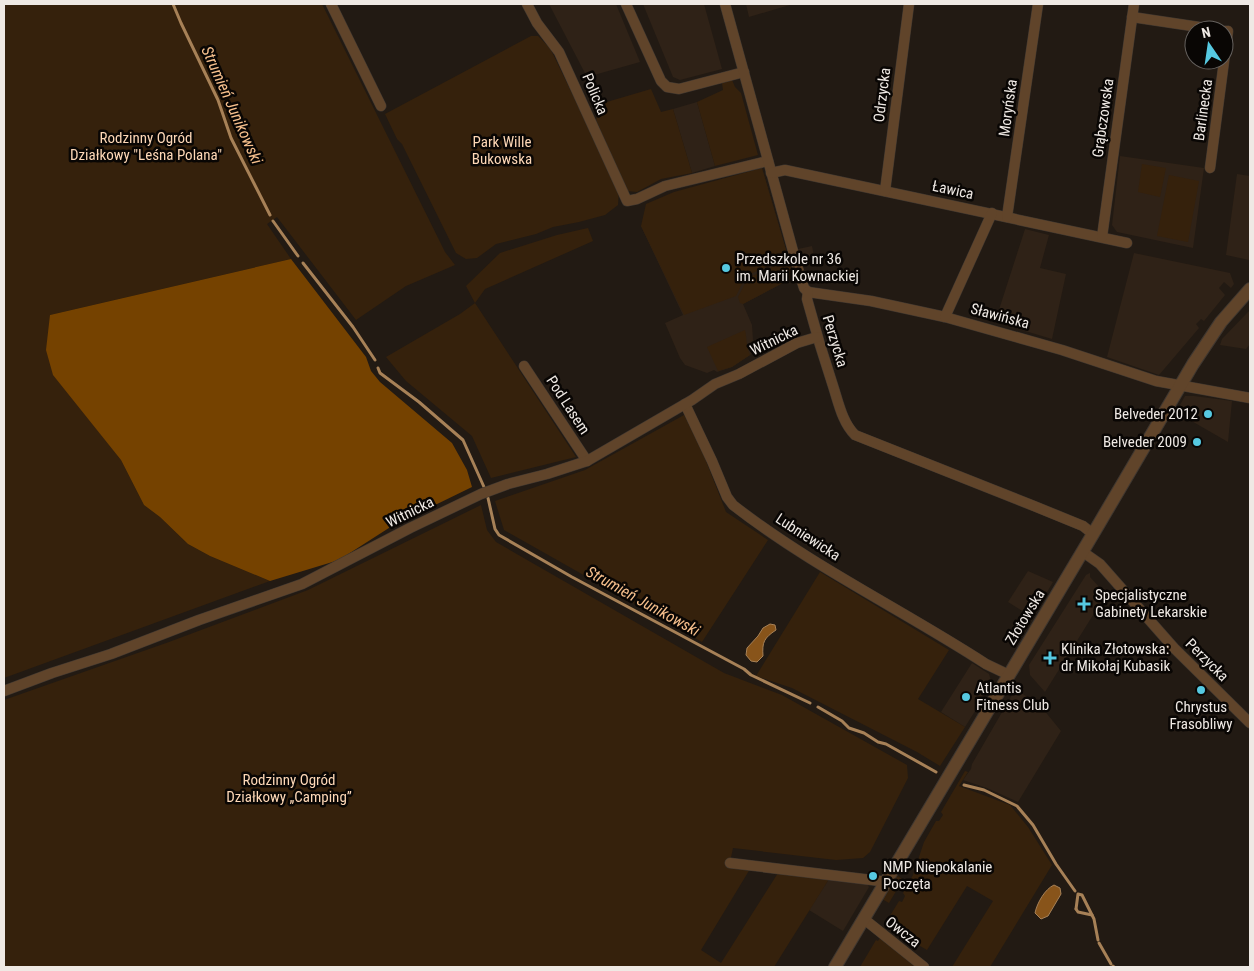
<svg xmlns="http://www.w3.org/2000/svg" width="1254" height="971" font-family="'Roboto Condensed',sans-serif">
  <rect width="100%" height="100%" fill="#221a13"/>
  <g fill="#2f2217">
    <polygon points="549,4 616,4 640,62 587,77"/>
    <polygon points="643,4 704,4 722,69 680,80 673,77"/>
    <polygon points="746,4 793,4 749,17"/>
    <polygon points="697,102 715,166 692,173 673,109"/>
    <polygon points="1120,156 1204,168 1193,248 1117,232 1112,225"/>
    <polygon points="763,172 794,277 743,304 752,325 753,340 759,349 732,367 717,372 714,370 707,373 685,365 680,358 665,323 683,315 641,226"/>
    <polygon points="1237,174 1250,176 1249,260 1226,255"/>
    <polygon points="1025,229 1049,235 1040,268 1066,274 1052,339 995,322"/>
    <polygon points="812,246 815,261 802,264 798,249"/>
    <polygon points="1134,253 1230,273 1234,284 1231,288 1224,282 1219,288 1225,295 1204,321 1201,319 1196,324 1199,328 1159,375 1107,357"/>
    <polygon points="1250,310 1250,344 1246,349 1220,345 1222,339"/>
    <polygon points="1185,396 1194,396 1232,401 1228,442 1176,412"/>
    <polygon points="1028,571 1053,582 1032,617 1008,602"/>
    <polygon points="1090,573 1090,577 1101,589 1102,587 1108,591 1045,692 1030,675 1029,665 1086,575"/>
    <polygon points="972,663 989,674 992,684 965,727 941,712"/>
    <polygon points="1021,693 1039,704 1061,731 1018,802 987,788 963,780 971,769 972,764 1012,695"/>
    <polygon points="829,879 867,884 869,887 843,931 809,910"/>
  </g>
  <g fill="#35210c">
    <polygon points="4,4 322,4 445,252 455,265 406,286 356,320 277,217 267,224 291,259 50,315 93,424 121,460 144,505 160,517 188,544 210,556 270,581 4,678"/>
    <polygon points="531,36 538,36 550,48 619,190 618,205 605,215 579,222 553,227 536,234 496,244 477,258 466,259 456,253 402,144 397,139 385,114"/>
    <polygon points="732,80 735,87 741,93 758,155 715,166 697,102 723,90 722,83"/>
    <polygon points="651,89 661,112 673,109 692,173 661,179 637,192 627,191 596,120 600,104"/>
    <polygon points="1142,164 1166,168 1160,197 1138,192"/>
    <polygon points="762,168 788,257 746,276 736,296 684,315 641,226 646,204 674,192"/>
    <polygon points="1169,175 1199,181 1188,242 1157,236"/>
    <polygon points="588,228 593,241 485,289 475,303 576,457 491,478 472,436 406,381 386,357 460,314 475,303 466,286 500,253 557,235"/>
    <polygon points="789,259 794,277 743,304 740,303 738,297 748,278"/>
    <path d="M745,330C747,339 746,346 750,355L732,367L718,371L707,347Z"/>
    <polygon points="684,415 699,443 726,512 768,540 702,642 504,530 495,501 585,470"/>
    <polygon points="481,505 487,530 496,542 724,673 782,695 907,765 908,778 870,852 863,858 836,860 733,848 729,867 750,869 701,950 721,963 778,873 829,879 774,967 4,967 4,700 169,642 308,590"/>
    <polygon points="820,572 949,650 918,699 965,727 940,766 917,752 792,688 756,676"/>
    <polygon points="965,771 968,772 959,786 1010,805 1028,827 1052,865 990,967 952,967 993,901 967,886 927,950 887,927 885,924 899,901 902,902 905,896 903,893 913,875 924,842 936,821 939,821 943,815 941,812"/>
    <polygon points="898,876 902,879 902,881 889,903 882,899 895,877"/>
    <polygon points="880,938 915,966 914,967 860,967 876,940 878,941"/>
  </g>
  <polygon fill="#754200" points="291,259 366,357 371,371 380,382 452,443 467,470 472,487 392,526 339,560 270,581 210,556 188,544 160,517 144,505 121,460 53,375 46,350 50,315"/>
  <g fill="#88541a" stroke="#a78157">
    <path d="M770,624L775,625L776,630C764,638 762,642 763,656L757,662L751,661L746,655L747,648L758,636L763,628Z"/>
    <path d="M1054,885L1060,888L1061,894L1048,916L1041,919L1035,913C1037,903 1045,889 1054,885Z"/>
  </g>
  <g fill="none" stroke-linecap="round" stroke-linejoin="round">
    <g stroke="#a78157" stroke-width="3">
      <polyline points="173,4 181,23 218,100 231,138 270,215"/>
      <polyline points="273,221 298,256"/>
      <polyline points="303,263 353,327 375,360"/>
      <polyline points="378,368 380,373 419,402 463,440 484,487"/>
      <polyline points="488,498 495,529 499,535 572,577 744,669 751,675 810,703"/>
      <polyline points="818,707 842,721 849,728 864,733 878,742 886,744 936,772"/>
      <polyline points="964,785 984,790 1017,806 1033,825 1056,864 1075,891"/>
      <polyline points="1076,909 1078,894 1082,895 1094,919 1098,940"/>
      <polyline points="1076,909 1078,912 1092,915"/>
      <polyline points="1099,943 1111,964"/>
      <polyline points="1113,966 1114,967"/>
    </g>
    <defs>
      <g id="minor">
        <polyline points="331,4 381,106"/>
        <polyline points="527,4 537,23 559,52 627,201 637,199 665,186 768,161"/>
        <polyline points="626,4 661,81 667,87 679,89 744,72"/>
        <polyline points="725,4 796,262 804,288 808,292"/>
        <polyline points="1132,17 1219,30"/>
        <polyline points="1210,168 1228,31 1224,31"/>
        <polyline points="771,173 785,170 1127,243"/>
        <polyline points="885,191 909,4"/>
        <polyline points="1007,217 1038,4"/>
        <polyline points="1102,237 1134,4"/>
        <polyline points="808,292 871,301 945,317 1062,350 1156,381 1250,398"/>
        <path d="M808,292L807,299C815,329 824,359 834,389C839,405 843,423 855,435L1034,506L1083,526L1093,534"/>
        <polyline points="945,317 992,213"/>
        <polyline points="524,366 587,461"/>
        <path d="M685,404L712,461L727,497L733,505C811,566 903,610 986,664L1009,675"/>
        <polyline points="1083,552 1100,564 1174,648 1250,723"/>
        <polyline points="4,691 52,673 111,654 199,620 302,584 410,528 481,494 508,484 547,474 587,461 692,400 715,384 739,374 797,343 817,337"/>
        <polyline points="730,863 880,881 885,883"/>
        <polyline points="864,919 924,967"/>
      </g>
      <polyline id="tertiary" points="835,967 1093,534 1193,364 1221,322 1250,289"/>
    </defs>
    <use href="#minor" stroke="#3f3730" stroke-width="11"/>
    <use href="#tertiary" stroke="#3f3730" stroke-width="14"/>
    <use href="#minor" stroke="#60442a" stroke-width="10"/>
    <use href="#tertiary" stroke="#60442a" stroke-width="12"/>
  </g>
  <g fill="#56c9e1" stroke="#090604" stroke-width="2">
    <circle cx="726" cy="268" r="5"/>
    <circle cx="1208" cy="414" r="5"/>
    <circle cx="1197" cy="442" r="5"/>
    <path d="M1081.5 596.5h5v5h5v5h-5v5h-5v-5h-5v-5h5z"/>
    <path d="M1047.5 650.5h5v5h5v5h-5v5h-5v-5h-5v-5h5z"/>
    <circle cx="1201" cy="690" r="5"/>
    <circle cx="966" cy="697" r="5"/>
    <circle cx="873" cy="876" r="5"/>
  </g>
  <g text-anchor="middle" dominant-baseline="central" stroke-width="5" stroke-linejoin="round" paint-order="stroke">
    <g font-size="15" fill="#efe9e4" stroke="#090604">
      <text transform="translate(595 94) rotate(67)">Policka</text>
      <text transform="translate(882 95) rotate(-83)">Odrzycka</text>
      <text transform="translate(1008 108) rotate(-82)">Moryńska</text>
      <text transform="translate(1203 110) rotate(-82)">Barlinecka</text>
      <text transform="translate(1103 118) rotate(-82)">Grąbczowska</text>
      <text transform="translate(953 190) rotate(12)">Ławica</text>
      <text transform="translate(1000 316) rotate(15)">Sławińska</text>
      <text transform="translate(774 340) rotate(-26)">Witnicka</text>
      <text transform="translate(835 341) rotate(73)">Perzycka</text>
      <text transform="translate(568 405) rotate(57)">Pod Lasem</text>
      <text transform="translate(410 512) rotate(-26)">Witnicka</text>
      <text transform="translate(808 537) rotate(33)">Lubniewicka</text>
      <text transform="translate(1025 617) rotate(-59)">Złotowska</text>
      <text transform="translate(1207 660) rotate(45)">Perzycka</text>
      <text transform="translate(903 932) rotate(38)">Owcza</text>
    </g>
    <g font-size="15" fill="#fed8b7" stroke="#090604">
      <text x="146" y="138">Rodzinny Ogród<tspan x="146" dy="17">Działkowy "Leśna Polana"</tspan></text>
      <text x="502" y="142">Park Wille<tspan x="502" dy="17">Bukowska</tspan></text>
      <text x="289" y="780">Rodzinny Ogród<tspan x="289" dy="17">Działkowy „Camping”</tspan></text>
    </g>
    <g font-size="15" fill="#efe9e4" stroke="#090604" text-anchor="start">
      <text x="736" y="259">Przedszkole nr 36<tspan x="736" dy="17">im. Marii Kownackiej</tspan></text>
      <text x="1198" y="414" text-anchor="end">Belveder 2012</text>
      <text x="1187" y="442" text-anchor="end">Belveder 2009</text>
      <text x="1095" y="595">Specjalistyczne<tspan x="1095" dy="17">Gabinety Lekarskie</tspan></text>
      <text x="1061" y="649">Klinika Złotowska:<tspan x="1061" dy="17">dr Mikołaj Kubasik</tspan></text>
      <text x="976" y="688">Atlantis<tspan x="976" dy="17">Fitness Club</tspan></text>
      <text x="1201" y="707" text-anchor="middle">Chrystus<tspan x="1201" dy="17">Frasobliwy</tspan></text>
      <text x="883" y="867">NMP Niepokalanie<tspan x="883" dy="17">Poczęta</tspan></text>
    </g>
    <g font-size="16" font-style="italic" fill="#f7c08d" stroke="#090604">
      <text transform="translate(232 105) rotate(66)">Strumień Junikowski</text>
      <text transform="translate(643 601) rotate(29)">Strumień Junikowski</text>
    </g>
  </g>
  <rect width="1254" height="971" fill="none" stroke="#efe9e4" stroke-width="10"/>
  <g transform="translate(1209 45) rotate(347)"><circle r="24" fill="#090604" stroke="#65615e"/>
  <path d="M0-4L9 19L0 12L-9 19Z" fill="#56c9e1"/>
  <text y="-8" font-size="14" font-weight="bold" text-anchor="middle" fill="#efe9e4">N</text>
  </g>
</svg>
